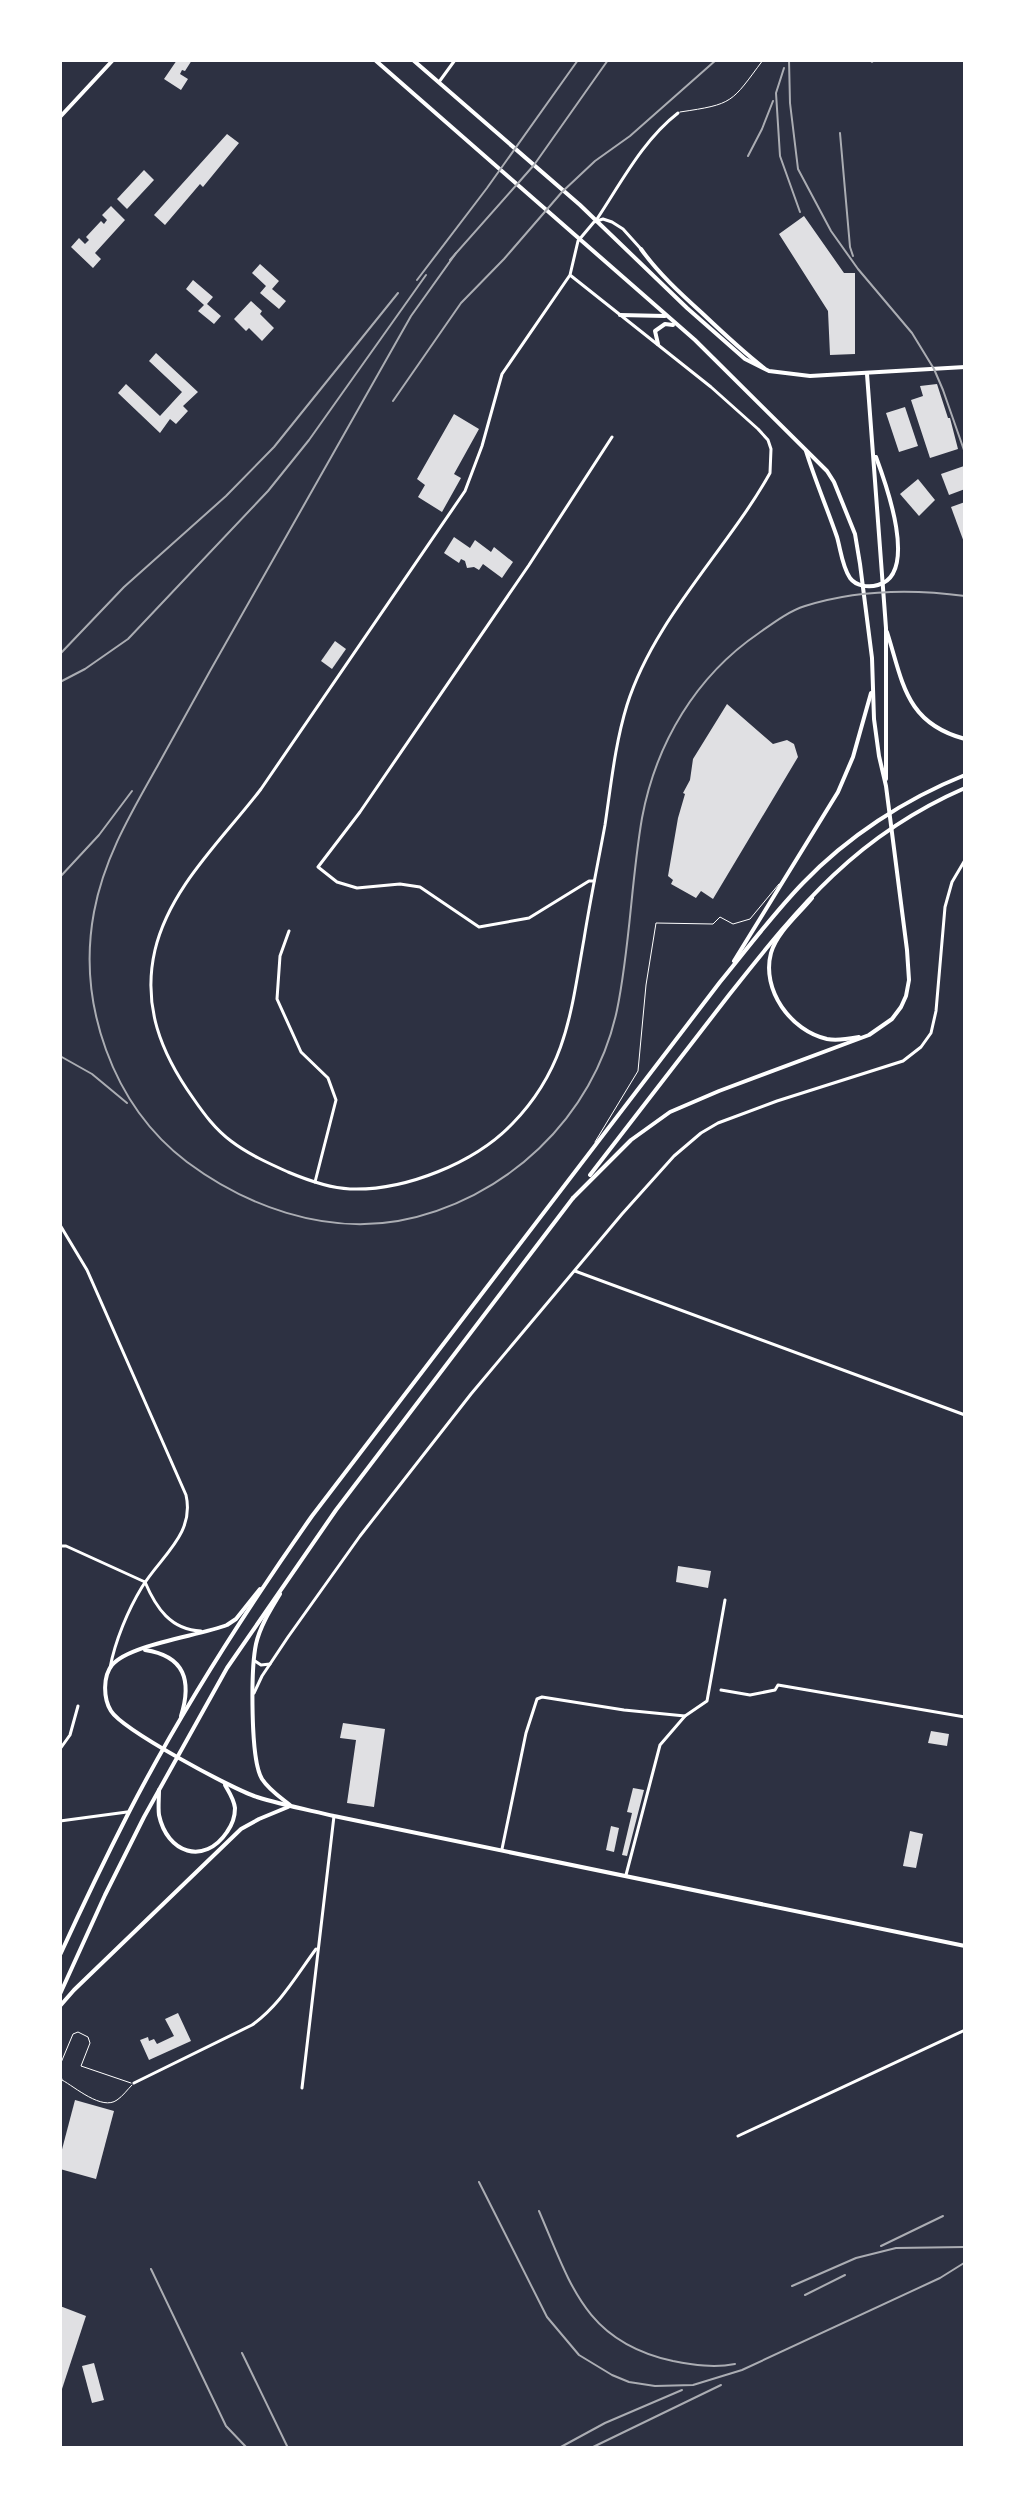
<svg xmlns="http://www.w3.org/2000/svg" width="1025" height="2508" font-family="'PT Sans Narrow',sans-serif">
  <rect width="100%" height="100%" fill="#2d3142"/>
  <g fill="#e0e0e3">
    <polygon points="177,60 192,60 185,71 182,70 180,74 188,79 181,90 164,79"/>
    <polygon points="227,134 239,143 203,187 200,184 165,225 154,215"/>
    <polygon points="144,170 154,180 127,209 117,199"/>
    <polygon points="111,206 125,220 95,253 101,259 93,268 71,247 79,238 85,244 89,240 86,237 101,221 104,224 107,220 102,215"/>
    <polygon points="804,216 844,273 855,273 855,354 830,355 828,311 779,234"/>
    <polygon points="260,264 279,281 272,289 286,301 279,309 260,293 266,286 252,273"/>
    <polygon points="193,280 213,297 207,304 221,316 214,324 198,311 204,305 186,289"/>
    <polygon points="251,301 262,311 260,314 274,328 262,341 249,328 246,331 234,319"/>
    <polygon points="156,353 198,392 183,406 188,411 176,424 170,419 160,433 118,393 126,384 160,416 182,392 149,361"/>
    <polygon points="937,384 948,418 950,418 958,449 930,458 911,400 923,396 920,386"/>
    <polygon points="905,407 918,446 899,452 886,413"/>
    <polygon points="454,414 479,429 454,474 461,478 442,512 418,497 425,485 417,479"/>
    <polygon points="964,466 965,489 949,495 941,474"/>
    <polygon points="918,479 935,500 919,516 900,494"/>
    <polygon points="965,502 965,545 951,507"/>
    <polygon points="454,537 470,548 475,540 491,552 494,547 513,562 502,578 483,564 479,570 474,567 467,568 465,561 461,559 459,563 444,553"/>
    <polygon points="335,641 346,649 332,669 321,661"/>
    <polygon points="727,704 773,744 787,740 794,744 798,757 713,899 701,891 696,898 671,884 673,880 668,876 678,818 685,794 683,793 690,780 693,759"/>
    <polygon points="678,1566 711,1571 708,1588 676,1582"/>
    <polygon points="343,1723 385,1729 374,1807 347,1803 356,1740 340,1738"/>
    <polygon points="931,1731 949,1734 947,1746 928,1743"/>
    <polygon points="633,1788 644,1790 627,1856 622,1855 632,1813 627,1812"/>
    <polygon points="611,1826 619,1828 614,1852 606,1850"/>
    <polygon points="910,1831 923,1834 916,1868 903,1866"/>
    <polygon points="178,2013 191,2041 149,2060 140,2040 148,2037 149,2041 154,2039 157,2044 174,2036 165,2019"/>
    <polygon points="75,2100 114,2111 96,2179 60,2169 60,2157"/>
    <polygon points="60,2306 86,2316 61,2392 60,2391"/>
    <polygon points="94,2363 104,2400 92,2403 82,2366"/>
  </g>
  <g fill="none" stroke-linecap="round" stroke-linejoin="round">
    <g stroke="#fff" stroke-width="1">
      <path d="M680,112C734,104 731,103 763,60"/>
      <polyline points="595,1142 638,1071 646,985 656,923 713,924 720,917 733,924 750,919 779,884"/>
      <polyline points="60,2065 73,2034 78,2032 88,2037 90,2043 81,2066 131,2083"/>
      <path d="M60,2071L62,2080C75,2087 102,2111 117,2100C123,2096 127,2090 132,2085"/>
    </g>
    <g stroke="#fff" stroke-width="3">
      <polyline points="872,61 872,60"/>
      <path d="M597,219C621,183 643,140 678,113"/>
      <polyline points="594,881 589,881 529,918 479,927 420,887 400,884 357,888 337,882 318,867 360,812 529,565 612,437"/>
      <polyline points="289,931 280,956 277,999 301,1052 328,1078 336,1100 315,1182"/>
      <path d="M60,1225L87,1270L186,1495C195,1534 161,1556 142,1587C128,1610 115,1641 110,1668"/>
      <polyline points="60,1546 66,1546 145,1582"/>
      <path d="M145,1582C156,1608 171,1630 201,1631"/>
      <polyline points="721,1690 750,1695 775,1690 778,1685 965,1717"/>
      <polyline points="60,1749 70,1735 78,1706"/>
      <polyline points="60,1821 127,1812"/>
      <polyline points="502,1849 526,1733 537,1699 542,1697 624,1710 685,1716"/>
      <polyline points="626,1875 660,1745 685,1716 707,1701 725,1600"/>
      <path d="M134,2083L252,2025C280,2005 296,1976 316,1949"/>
      <polyline points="302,2088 334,1816"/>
      <polyline points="738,2136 965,2030"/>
    </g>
    <g stroke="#fff" stroke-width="3">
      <polyline points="439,82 455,60"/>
      <path d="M570,275L711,387L758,429L768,440L771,449L770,473C727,550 654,619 627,705C615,744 611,785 605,825C598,863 590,901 584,939C571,1011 567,1067 513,1123C475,1163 405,1191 350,1189C329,1188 307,1180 288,1172C268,1163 248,1154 231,1141C215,1129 204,1114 193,1098C161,1053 142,1006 155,950C170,887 223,839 261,789L465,491L482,446L502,374L570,275L578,241L594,222L603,219L612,222L623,229L641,249"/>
      <polyline points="575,1271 965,1415"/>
      <polyline points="255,1661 261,1665 270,1664"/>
      <polyline points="254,1693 262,1676 288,1637 360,1536 471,1394 622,1214 674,1156 701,1133 718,1123 777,1101 903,1061 921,1047 931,1033 936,1011 945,907 952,882 965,860"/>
    </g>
    <g stroke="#fff" stroke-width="4">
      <polyline points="60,117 113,60"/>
      <path d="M260,1589L236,1619L227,1625C199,1636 130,1644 112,1665C103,1676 103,1698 111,1711C123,1730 232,1789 257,1797C282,1805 309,1810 334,1816L965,1946"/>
      <path d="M280,1594C271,1609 260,1626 256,1644C251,1668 250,1760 262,1779C269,1790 280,1797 290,1805"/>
      <path d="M145,1650C185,1656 192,1681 181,1716"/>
      <path d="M159,1790C159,1798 158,1807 159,1815C167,1853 204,1866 227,1832C232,1825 235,1816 235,1808C234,1799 229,1792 225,1785"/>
      <polyline points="60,2006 74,1990 241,1829 259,1819 288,1807"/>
    </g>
    <g stroke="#fff" stroke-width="4">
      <polyline points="375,60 695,340 827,471 834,482 855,534 860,564 872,658 874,719 879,756 886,786 907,950 909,980 906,996 901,1007 892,1019 869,1035 719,1091 670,1112 631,1140 573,1198"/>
      <polyline points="413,60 580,205 687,308 745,359 769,371 810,376 965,367"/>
      <path d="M641,249C658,273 681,294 702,313C722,332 742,351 764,368"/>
      <polyline points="620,315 665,316"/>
      <polyline points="658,344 655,331 665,324 673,325"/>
      <polyline points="867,374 886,628 886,779"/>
      <path d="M806,451C815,480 827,508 837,537C841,551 842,566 850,578C856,586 868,588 878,585C919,574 886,484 876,457"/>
      <path d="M887,632C903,682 905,723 965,739"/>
      <path d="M812,898C799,914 777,932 771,953C761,990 791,1031 827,1039C838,1041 848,1039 859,1037"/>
      <polyline points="734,961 838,792 853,757 871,693"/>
      <path d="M590,1175C636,1115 682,1055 729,995C800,905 857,835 965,788"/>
      <path d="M60,1955C82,1907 105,1859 129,1812C182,1709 246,1610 312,1516L720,982C747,949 773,914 803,883C847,837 905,799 965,775"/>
      <polyline points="60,1994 105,1895 144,1817 227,1668 336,1510 573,1198"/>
    </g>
    <g stroke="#abadb3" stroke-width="2">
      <polyline points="789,60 790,103 798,169 831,231 858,269 912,333 934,369 943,390 965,453"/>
      <polyline points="784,68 776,93 780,156 800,212"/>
      <polyline points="840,133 850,247 853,256"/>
      <polyline points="748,156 762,129 773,101"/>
      <path d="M456,253L411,316C344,434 277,553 210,671C192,703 175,734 158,765C131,813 104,858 94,912C77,1003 112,1105 187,1162C246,1206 323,1234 398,1221C505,1201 594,1118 617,1010C630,947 631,882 642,818C656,743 696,676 759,633C773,623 789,611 805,606C856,590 913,589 965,596"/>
      <polyline points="450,260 534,165 608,60"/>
      <polyline points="417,280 487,188 578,60"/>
      <polyline points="393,401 461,303 504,259 562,192 595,161 630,136 716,60"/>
      <polyline points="60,654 124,587 226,496 274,447 398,293"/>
      <polyline points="60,682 85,669 128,639 268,491 309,440 426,275"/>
      <polyline points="60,877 99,835 132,791"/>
      <polyline points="60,1056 92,1074 127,1103"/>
      <polyline points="479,2182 547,2317 579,2355 612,2375 629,2382 655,2386 693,2385 742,2370 940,2278 964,2263"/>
      <path d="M539,2211C571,2285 585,2342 673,2361C694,2365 714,2368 735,2364"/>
      <polyline points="881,2246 943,2216"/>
      <polyline points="151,2269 226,2426 247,2448"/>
      <polyline points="792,2286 856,2258 896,2248 965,2247"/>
      <polyline points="805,2295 845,2275"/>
      <polyline points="242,2353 288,2448"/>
      <polyline points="559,2448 605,2423 682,2390"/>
      <polyline points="591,2448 721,2385"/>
    </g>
  </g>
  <rect width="1025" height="2508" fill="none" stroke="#ffffff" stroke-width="124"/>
</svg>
